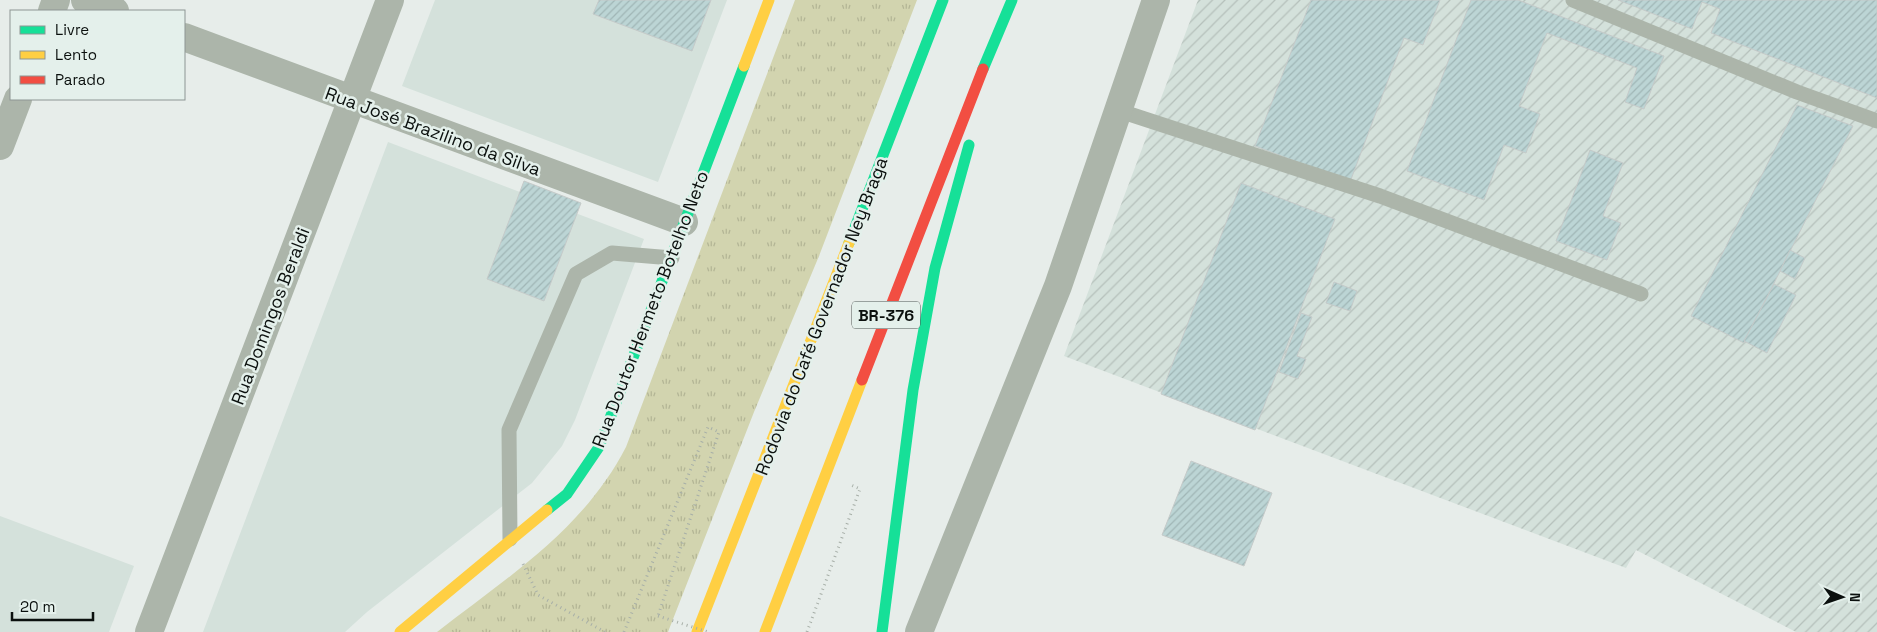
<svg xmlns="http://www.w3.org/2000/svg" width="1877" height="632" font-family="'Space Grotesk',sans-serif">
  <defs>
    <pattern id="industrial-furrows" width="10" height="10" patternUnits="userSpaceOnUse" patternTransform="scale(1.25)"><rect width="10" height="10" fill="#d4e1db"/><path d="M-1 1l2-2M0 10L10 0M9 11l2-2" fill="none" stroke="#b5c0bb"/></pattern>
    <pattern id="grass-tufts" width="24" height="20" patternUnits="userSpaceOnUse" patternTransform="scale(1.25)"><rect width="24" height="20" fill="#d2d4af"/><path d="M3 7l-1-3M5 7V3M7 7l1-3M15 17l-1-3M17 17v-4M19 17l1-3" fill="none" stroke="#b3b595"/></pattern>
    <pattern id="building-hatch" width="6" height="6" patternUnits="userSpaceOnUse" patternTransform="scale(1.25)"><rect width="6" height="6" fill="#bcd5d5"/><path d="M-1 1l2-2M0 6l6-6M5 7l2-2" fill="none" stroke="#a0b6b6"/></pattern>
  </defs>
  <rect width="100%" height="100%" fill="#e7edea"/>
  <g fill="#d4e1db">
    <polygon points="435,0 727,0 658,182 402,86"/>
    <polygon points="388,142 644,239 575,420 562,446 532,483 367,612 345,632 203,632"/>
    <polygon points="0,516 134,566 109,632 0,632"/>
  </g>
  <polygon fill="url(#industrial-furrows)" points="1198,0 1877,0 1877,632 1796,632 1636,550 1626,568 1064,356"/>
  <path fill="url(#grass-tufts)" d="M795,0H917L819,256L754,412L668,632H437C509,576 583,530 626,447Z"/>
  <g fill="url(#building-hatch)" stroke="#c5cac9">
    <polygon points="599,0 711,0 692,51 593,14"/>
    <polygon points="1311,0 1440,0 1423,45 1404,38 1350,182 1255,146"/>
    <polygon points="1471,0 1518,0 1664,56 1644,109 1625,102 1637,68 1547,33 1519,106 1540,114 1526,153 1504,145 1484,200 1407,171"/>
    <polygon points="1618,0 1877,0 1877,98 1711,33 1720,9 1702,2 1692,29"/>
    <polygon points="1797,105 1853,126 1744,343 1691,316"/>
    <polygon points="1590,150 1623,163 1603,216 1621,223 1607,260 1556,241"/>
    <polygon points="524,181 581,203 544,301 487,279"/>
    <polygon points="1241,183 1335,219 1255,430 1161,394"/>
    <polygon points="1790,250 1805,258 1795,279 1780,271"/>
    <polygon points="1334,282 1357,291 1350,311 1326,303"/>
    <polygon points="1774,284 1796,295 1767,353 1744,341"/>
    <polygon points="1301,313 1312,317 1297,356 1306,359 1298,379 1279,372"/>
    <polygon points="1191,461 1272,493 1244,566 1162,535"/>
  </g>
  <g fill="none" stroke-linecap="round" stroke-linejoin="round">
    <g stroke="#a7afa8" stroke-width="3" stroke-dasharray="1 4" stroke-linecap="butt">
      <polyline points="523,564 538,595 605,632"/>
      <polyline points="624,632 708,427 719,432 658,616"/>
      <polyline points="807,632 860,489 851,485"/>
    </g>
    <g stroke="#acb5aa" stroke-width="15">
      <polyline points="1573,0 1797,92 1877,121"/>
      <polyline points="1117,110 1380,196 1641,294"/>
      <polyline points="510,539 509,430 576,274 612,253 672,258"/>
    </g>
    <g stroke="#acb5aa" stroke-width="28">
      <polyline points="85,0 115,11"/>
      <polyline points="52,11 56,0"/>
      <polyline points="184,37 684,222"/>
      <polyline points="0,146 18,99"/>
      <polyline points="149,632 390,0"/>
      <polyline points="919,632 1058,286 1156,0"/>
    </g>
    <g stroke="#16e098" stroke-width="11">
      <polyline points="983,69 1012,0"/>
      <polyline points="849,243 943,0"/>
      <polyline points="547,510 567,494 599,447 744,66"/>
      <polyline points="882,632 913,390 935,268 969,145"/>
    </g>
    <g stroke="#ffcf43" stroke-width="11">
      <polyline points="744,66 769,0"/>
      <polyline points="400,632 547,510"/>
      <polyline points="697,632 849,243"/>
      <polyline points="765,632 862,380"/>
    </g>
    <polyline stroke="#f24e42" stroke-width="11" points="862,380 983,69"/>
    <polyline stroke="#a7afa8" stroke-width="3" stroke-dasharray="1 4" stroke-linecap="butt" points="658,616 708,632"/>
  </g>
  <g text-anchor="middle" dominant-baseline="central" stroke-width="5" stroke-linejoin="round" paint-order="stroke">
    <rect fill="#e4f0eb" stroke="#4c5350" stroke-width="1" x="852" y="301.5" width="68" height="27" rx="4"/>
    <g font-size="16" font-weight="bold" fill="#0b100e">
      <text x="886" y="315">BR-376</text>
    </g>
    <g font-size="18" fill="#0b100e" stroke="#e4f0eb">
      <text transform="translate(433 131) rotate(20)">Rua José Brazilino da Silva</text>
      <text transform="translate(650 309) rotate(-69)">Rua Doutor Hermeto Botelho Neto</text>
      <text transform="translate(270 316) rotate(-69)">Rua Domingos Beraldi</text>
      <text transform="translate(821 316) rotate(-69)">Rodovia do Café Governador Ney Braga</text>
    </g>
  </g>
  <rect x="10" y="10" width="175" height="90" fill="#e4f0eb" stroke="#8d9693"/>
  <rect x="20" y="26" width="25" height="8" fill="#16e098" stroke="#8d9693"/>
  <text x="55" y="35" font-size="15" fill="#0b100e">Livre</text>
  <rect x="20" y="51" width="25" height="8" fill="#ffcf43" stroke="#8d9693"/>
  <text x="55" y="60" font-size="15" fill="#0b100e">Lento</text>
  <rect x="20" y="76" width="25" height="8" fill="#f24e42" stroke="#8d9693"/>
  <text x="55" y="85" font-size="15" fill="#0b100e">Parado</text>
  <g transform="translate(1842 597) rotate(92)" stroke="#e4f0eb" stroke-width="4" paint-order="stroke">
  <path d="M0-4L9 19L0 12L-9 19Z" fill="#0b100e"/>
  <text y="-8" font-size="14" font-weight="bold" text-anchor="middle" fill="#0b100e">N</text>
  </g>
  <path d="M12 612v8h81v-8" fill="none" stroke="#0b100e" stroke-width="2.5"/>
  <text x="20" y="612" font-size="15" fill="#0b100e" stroke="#e4f0eb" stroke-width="4" paint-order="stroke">20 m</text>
</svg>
